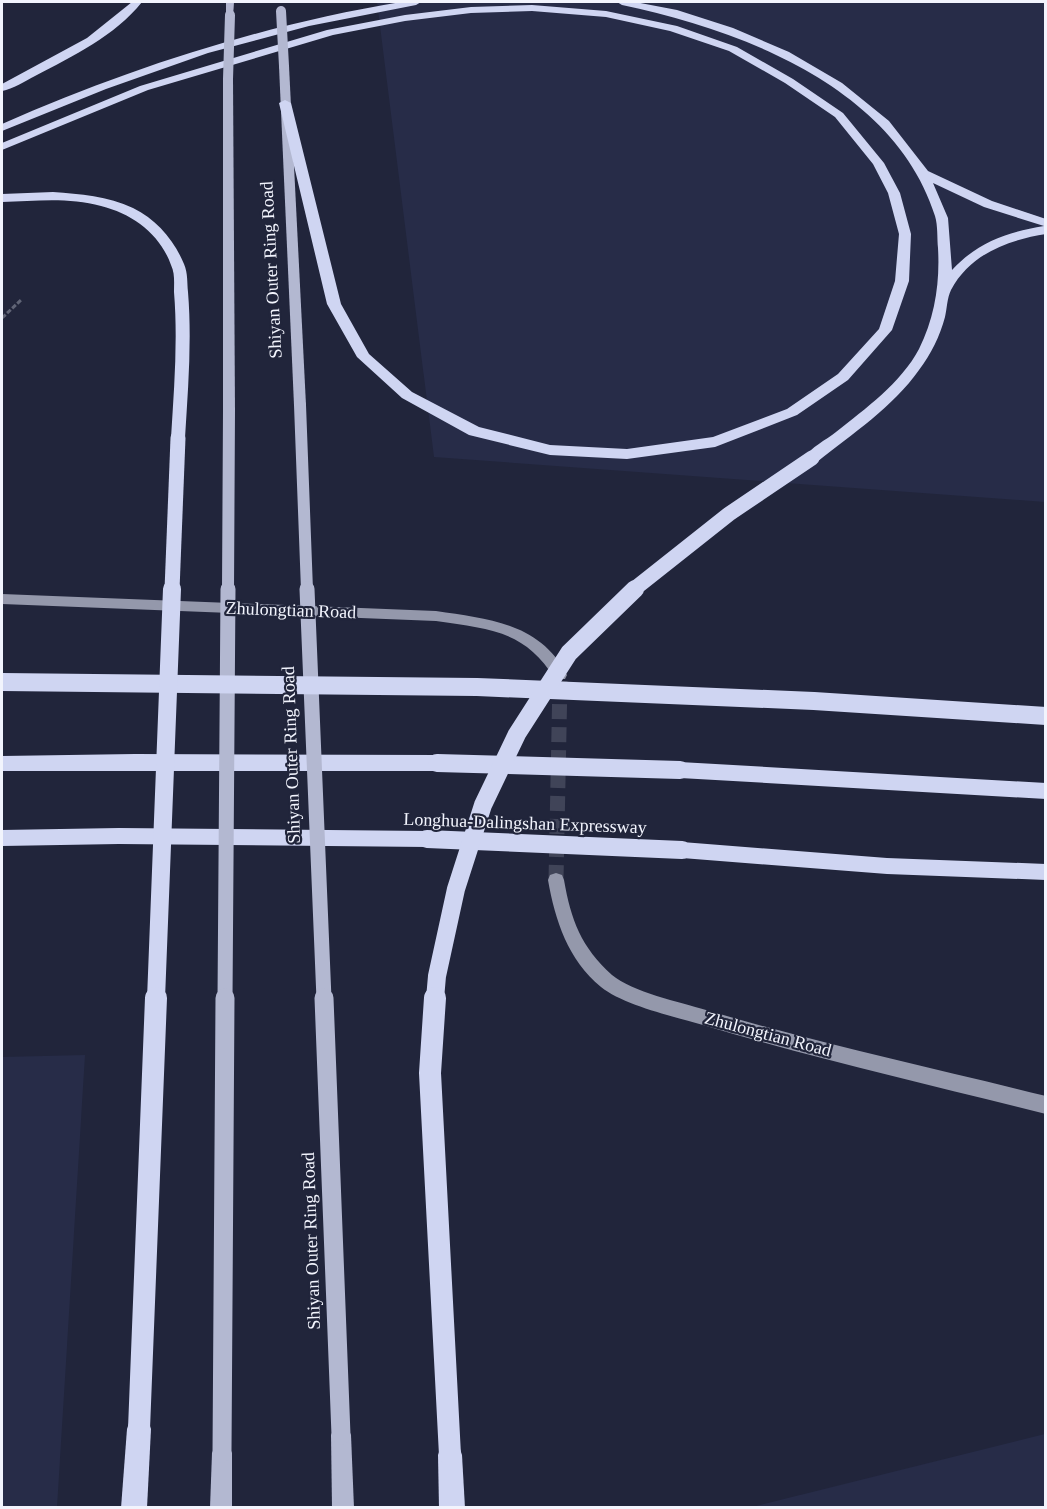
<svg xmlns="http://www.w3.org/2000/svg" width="1047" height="1509" font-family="'Times New Roman',serif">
  <rect width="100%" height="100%" fill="#21253b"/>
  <g fill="#272c48">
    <polygon points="377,2 1045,2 1045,502 434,457"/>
    <polygon points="85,1055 57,1507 2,1507 2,1057"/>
    <polygon points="1045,1434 1045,1507 752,1507"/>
  </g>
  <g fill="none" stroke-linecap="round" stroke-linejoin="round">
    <polyline stroke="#404458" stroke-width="15" stroke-dasharray="15 8" stroke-linecap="butt" points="556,880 560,681"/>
    <polyline stroke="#606476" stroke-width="3" stroke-dasharray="5 2" stroke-linecap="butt" points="2,318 21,300"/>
    <g fill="#9498ab" fill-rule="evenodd">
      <path d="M2,594L436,611C489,619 540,623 567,675L565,679H555C525,630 489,629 436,621L2,604Z"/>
      <path d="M556,873L562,875L564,880C571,920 581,947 612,975C632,992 680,1002 706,1010C818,1043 932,1068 1046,1096V1114C931,1085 816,1059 703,1025C675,1017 623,1005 601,987C568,960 555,920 548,880L550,875Z"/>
    </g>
    <g fill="#b3b8d1" fill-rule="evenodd">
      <polygon points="226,2 234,2 233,17 226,15"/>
      <polygon points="284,63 289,66 306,405 300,409 294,405 279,66"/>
      <polygon points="228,76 233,79 235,411 229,415 223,411 223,79"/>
      <polygon points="341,1425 348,1428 351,1435 354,1508 332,1508 331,1435 334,1428"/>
      <polygon points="222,1443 229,1446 232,1453 232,1508 210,1508 212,1453 215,1446"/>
    </g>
    <g fill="#cfd5f2" fill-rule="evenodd">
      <path d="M132,2H142C115,36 73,56 35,76C25,81 13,89 2,91V84L87,38Z"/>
      <path d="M401,2H421L416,5L309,26L208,53L106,89L2,131V124C130,68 262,25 401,2Z"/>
      <path d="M617,2H635L677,10L733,28L789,52L842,83L889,121L928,171L992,201L1046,219V234C1008,240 970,254 951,290C947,298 947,309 945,317C940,336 931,354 919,370C893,407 852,434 817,462H807L804,458C811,447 826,440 836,432C865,409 901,383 919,349C935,317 940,283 938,248C937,238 938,226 935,216C895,88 742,30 622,5ZM933,183L984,207L1044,226C1007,232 978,242 952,270L948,218Z"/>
      <polygon points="532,5 606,11 677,26 737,47 793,79 843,113 884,163 900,193 911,234 909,281 892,330 848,380 797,415 715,447 627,459 550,455 469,435 402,398 357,357 327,304 279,103 285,100 291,103 341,304 369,354 412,392 479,427 550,445 627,449 713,437 787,409 838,374 879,329 895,281 899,234 888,193 873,164 835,117 785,83 729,51 670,31 606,17 532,11 471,13 405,21 333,35 148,90 2,150 2,143 140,86 327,30 405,15 471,7"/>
      <path d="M53,192C80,194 108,196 133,208C157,220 174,240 184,264C188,273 187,283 188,292C192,341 188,389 185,438L183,442H173L171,438C174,389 178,341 174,292C174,283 175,273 171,265C160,234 133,214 101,206C69,197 35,201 2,202V194Z"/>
      <polygon points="135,754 437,755 443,758 446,763 443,768 437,771 2,771 2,756"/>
      <polygon points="680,762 1046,783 1046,799 680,778 674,775 671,770 674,765"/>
      <polygon points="119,828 427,831 434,833 436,839 434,845 427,847 119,844 2,846 2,830"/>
      <polygon points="682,842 887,858 1046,864 1046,880 887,874 682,858 675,856 673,850 675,844"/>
      <polygon points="139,1417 148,1420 151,1429 147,1508 121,1508 127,1429 130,1420"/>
      <polygon points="450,1443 459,1446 462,1455 465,1508 439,1508 438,1455 441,1446"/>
    </g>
    <g stroke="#b3b8d1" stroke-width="10">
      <polyline points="281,11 284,66"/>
      <polyline points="228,79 230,15"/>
    </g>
    <g stroke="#b3b8d1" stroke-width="12">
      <polyline points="300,405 307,590"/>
      <polyline points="228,590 229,411"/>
    </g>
    <g stroke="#b3b8d1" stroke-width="15">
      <polyline points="307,589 324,999"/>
      <polyline points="225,999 228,589"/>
    </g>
    <g stroke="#b3b8d1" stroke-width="19">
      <polyline points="324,998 341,1435"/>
      <polyline points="222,1453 225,998"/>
    </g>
    <g stroke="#cfd5f2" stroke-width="15">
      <polyline points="172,590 178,438"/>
      <polyline points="633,590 729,514 812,458"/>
    </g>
    <g stroke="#cfd5f2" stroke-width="18">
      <polyline points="2,682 477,687 814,701 1046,716"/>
      <polyline points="437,763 680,770"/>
      <polyline points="427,839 682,850"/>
      <polyline points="156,999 172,589"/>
      <polyline points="435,999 437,976 456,889 483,805 517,734 569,653 635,589"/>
    </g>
    <g stroke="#cfd5f2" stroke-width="22">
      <polyline points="435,998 430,1073 450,1455"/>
      <polyline points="139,1429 156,998"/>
    </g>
  </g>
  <g text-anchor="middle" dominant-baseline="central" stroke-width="4.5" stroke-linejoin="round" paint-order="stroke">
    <g font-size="18" fill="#f2f4fd" stroke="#21253b">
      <text transform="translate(271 270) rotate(-93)">Shiyan Outer Ring Road</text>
      <text transform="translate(291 610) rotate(2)">Zhulongtian Road</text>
      <text transform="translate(291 755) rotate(-92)">Shiyan Outer Ring Road</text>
      <text transform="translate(525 823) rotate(2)">Longhua-Dalingshan Expressway</text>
      <text transform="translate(768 1034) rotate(15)">Zhulongtian Road</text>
      <text transform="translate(311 1241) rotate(-92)">Shiyan Outer Ring Road</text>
    </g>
  </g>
  <rect width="1047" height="1509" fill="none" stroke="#f2f4fd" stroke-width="6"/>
</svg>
